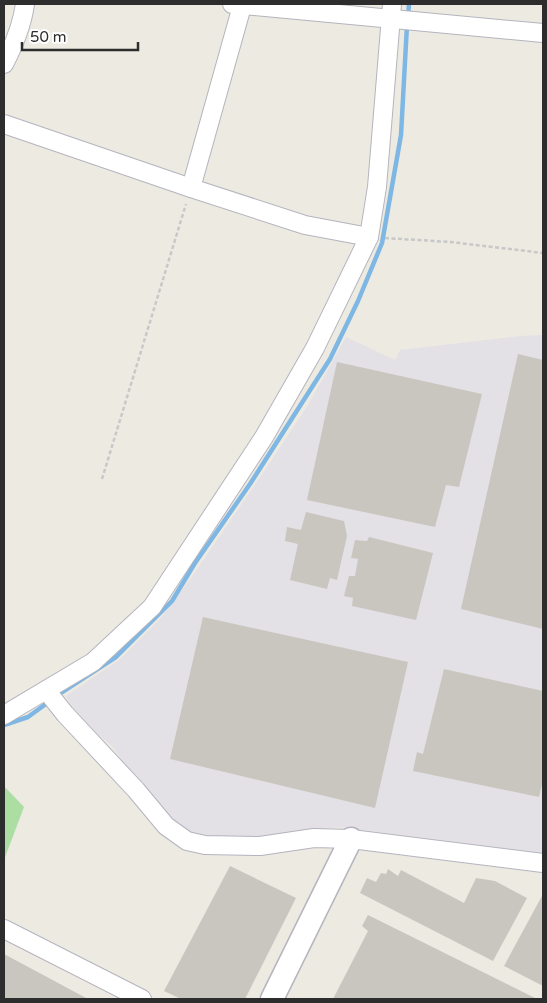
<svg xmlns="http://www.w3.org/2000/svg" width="547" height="1003" font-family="'Varela Round',sans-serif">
  <rect width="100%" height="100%" fill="#edeae1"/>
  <polygon fill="#e3e0e6" points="543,335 543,853 339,827 252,838 194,836 184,834 162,806 129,771 113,747 79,718 66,696 119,660 159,620 189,581 271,461 308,405 346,337 395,360 400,350 521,336"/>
  <polygon fill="#acdea3" points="4,786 24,807 4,860"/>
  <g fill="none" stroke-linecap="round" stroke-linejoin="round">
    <g stroke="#7fb7e4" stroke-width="4.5">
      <polyline points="408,17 409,4"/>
      <polyline points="56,696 116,657 172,601 195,563 250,484 330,359 358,301 382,243 401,135 407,25"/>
      <polyline points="4,725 28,717 50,701"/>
    </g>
  </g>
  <g fill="#c9c6c0">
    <polygon points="518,354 543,360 543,629 461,609"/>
    <polygon points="337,362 482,394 459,487 446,485 435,527 307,500"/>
    <polygon points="306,512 344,521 347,536 337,580 330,578 327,589 290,580 298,544 285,541 287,527 301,530"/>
    <polygon points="369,537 433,553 416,620 352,606 353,598 344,596 349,576 355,576 358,559 351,558 355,540 367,541"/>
    <polygon points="203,617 408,662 375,808 170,759"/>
    <polygon points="444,669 543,691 543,780 539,797 413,771 417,752 423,754"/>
    <polygon points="230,866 296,898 245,999 181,999 164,991"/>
    <polygon points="388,869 398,876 401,870 464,903 476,878 495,881 527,898 493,961 360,893 367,878 376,882 381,873 386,874"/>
    <polygon points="543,894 543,986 504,966"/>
    <polygon points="368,915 537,999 333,999 368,931 362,926"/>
    <polygon points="4,954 88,999 4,999"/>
  </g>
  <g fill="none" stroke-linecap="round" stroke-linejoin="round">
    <defs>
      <g id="minor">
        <polyline points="232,4 543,33"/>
        <path d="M4,64C14,45 22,26 25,4"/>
        <polyline points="4,124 191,188 305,225 369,237"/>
        <polyline points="191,188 242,6"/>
        <polyline points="46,690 65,714 136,790 166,826 187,841 205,845 260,846 314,838 351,839 543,863"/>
        <polyline points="4,715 93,662 152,607 264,437 315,348 369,237 377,187 392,4"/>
        <polyline points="4,929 142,999"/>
      </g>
      <polyline id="tertiary" points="272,999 351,839"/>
    </defs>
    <use href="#minor" stroke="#b4b4bf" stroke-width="20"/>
    <use href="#tertiary" stroke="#b4b4bf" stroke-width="25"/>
    <g stroke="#c8c8c8" stroke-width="2.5" stroke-dasharray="4 2.5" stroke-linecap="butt">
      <polyline points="385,238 451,242 543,253"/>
      <polyline points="102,479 186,204"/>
    </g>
    <use href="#minor" stroke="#fff" stroke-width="18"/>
    <use href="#tertiary" stroke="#fff" stroke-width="22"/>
  </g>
  <rect width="547" height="1003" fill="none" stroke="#2d2d2d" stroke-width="10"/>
  <path d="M22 42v8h116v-8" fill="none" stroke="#2d2d2d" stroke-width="2.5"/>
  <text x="30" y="42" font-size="15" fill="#2d2d2d" stroke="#ffffff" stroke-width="4" paint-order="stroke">50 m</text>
</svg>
